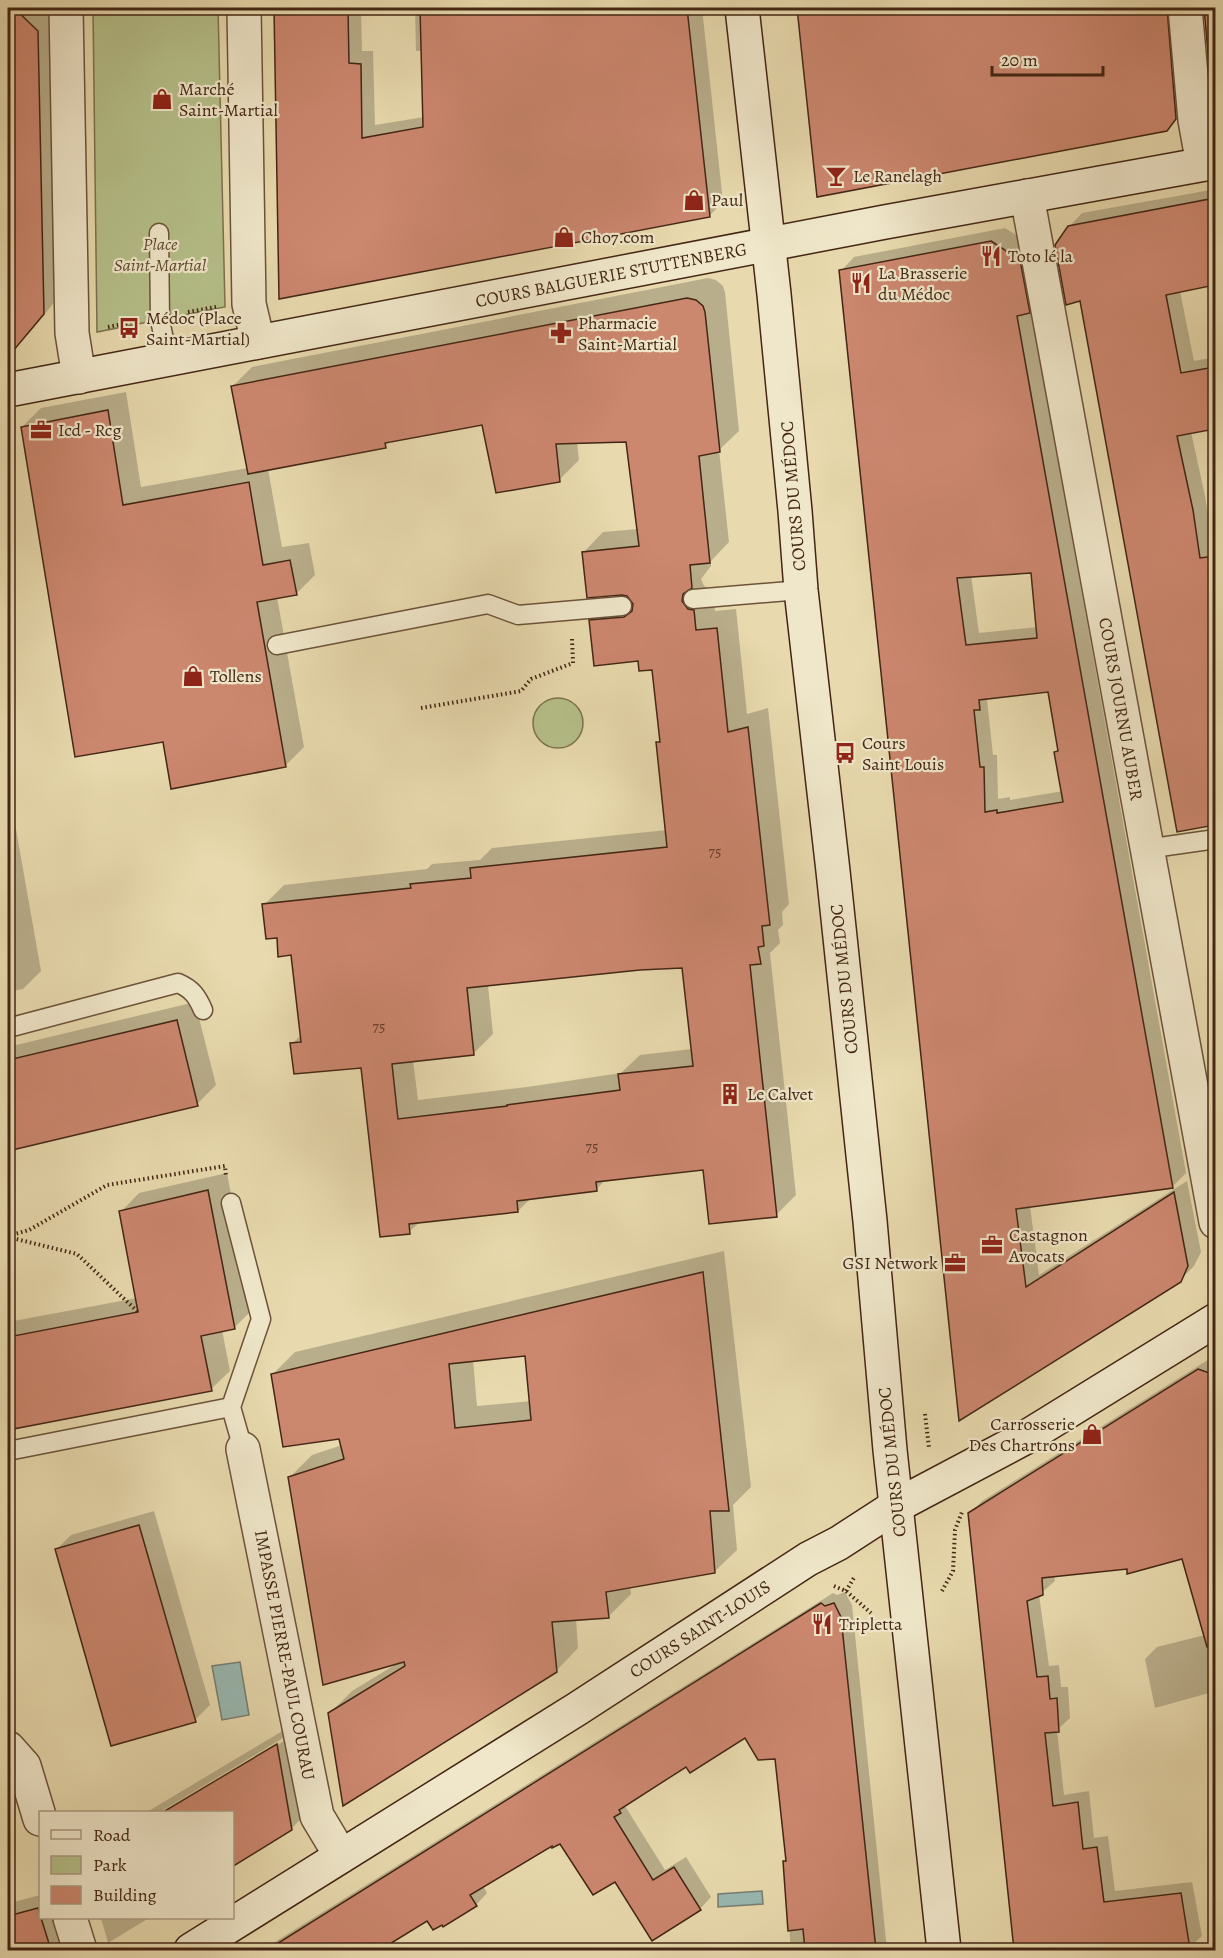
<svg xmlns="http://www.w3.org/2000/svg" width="1223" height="1958" font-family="Alegreya,serif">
  <rect width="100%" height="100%" fill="#e8daae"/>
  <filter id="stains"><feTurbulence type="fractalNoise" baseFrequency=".00333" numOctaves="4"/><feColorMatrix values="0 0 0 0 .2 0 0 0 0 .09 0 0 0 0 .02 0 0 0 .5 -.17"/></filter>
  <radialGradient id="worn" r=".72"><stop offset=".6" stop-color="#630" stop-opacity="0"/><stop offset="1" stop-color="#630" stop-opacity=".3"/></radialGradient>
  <g fill="#b6c08a" stroke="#7c734f" stroke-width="1.5">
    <polygon points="93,8 134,8 141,14 146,9 165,9 170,13 175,8 218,8 225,307 97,332"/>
    <circle cx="558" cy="723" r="25"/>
  </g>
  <g fill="#99b9b2" stroke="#777e73" stroke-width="1.5">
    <polygon points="240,1662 249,1715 222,1720 212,1666"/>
    <polygon points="762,1891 763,1904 718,1907 718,1894"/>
  </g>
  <g fill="#0003" fill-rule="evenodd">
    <polygon points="39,8 50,18 56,300 31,331 18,345 8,349 8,9"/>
    <polygon points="275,8 361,8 362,51 373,51 375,125 424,117 423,51 416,51 415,8 702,8 723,202 709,216 281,297"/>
    <polygon points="799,8 1182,8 1182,114 1166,130 818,195"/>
    <polygon points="1205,8 1216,8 1216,97 1213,97"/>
    <polygon points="1216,189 1216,284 1180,291 1194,361 1216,357 1216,427 1191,432 1205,496 1213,547 1216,546 1216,824 1178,830 1069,227 1082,213"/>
    <path d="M1005,228L1033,246L1042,298L1031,310L1186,1173L1173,1186L1030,1206L1039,1275L1187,1181L1201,1252L1194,1266L1180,1280L960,1418L841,271L854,257ZM1032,572L1037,627L979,633L971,575ZM1050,691L1059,749L1055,753L1063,791L1010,800V797L998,799L997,755H993L987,700L990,697Z"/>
    <path d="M708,278L716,280L723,286L725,292L739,431L719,450L729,542L711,561V566L701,579L704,586L713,590L715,611L736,609L747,714L768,708L789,904L782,912L783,925L778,930L780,943L770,953L796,1195L776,1215L705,1169L606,1179L596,1190L531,1198L518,1211L421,1221L409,1232L362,1066L292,1044L302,1034L292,954L278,936L264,905L284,885L427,869L432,864L480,860L492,848L667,830L658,742L661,739L653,668L639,660L591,621L610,601L631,599L584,552L603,532L638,529L627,440L577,442L579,460L559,480L483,423L391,440L385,446L268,469L282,547L309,543L315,575L296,594L277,597L304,747L285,766L164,740L22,427L41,408L126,392L141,487L248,468L232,387L252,367ZM684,966L692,1049L640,1055L621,1073L527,1087L418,1100L413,1060L473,1054L493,1034L488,985L640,969Z"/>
    <polygon points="8,784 41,971 23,989 8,992"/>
    <polygon points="195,1002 216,1085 197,1104 8,1150 8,1047"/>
    <polygon points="227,1173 253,1309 234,1328 222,1330 230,1371 211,1389 8,1428 8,1322 137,1298 121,1212 139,1193"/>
    <path d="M724,1251L751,1487L733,1505L737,1550L714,1572L630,1586L631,1594L608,1617L576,1619L578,1648L556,1671L329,1714L352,1691L398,1663L290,1477L312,1455L342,1445L341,1438L272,1375L295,1352ZM526,1354L531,1401L477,1406L473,1360Z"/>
    <polygon points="1211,1358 1216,1359 1216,1691 1155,1708 1145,1659 1157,1647 1205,1635 1183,1557 1128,1568 1054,1575 1055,1581 1039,1595 1049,1666 1059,1665 1061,1687 1068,1687 1070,1718 1057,1730 1064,1795 1089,1791 1094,1838 1108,1836 1115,1891 1192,1882 1202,1936 1190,1947 1159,1950 1015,1950 970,1514 982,1501"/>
    <polygon points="154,1511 210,1705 195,1720 56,1550 71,1535"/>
    <polygon points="845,1592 852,1605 887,1950 791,1950 784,1862 788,1858 777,1757 746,1736 687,1765 631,1800 625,1806 665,1870 686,1857 711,1897 700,1909 615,1880 561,1842 552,1844 483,1886 487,1893 476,1905 428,1919 376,1950 262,1950 833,1593 837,1595"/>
    <polygon points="304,1718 318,1802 291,1829 232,1812 166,1812 284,1741 283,1738 160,1812 147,1812"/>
    <polygon points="1216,1823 1216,1855 1209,1829"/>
    <polygon points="40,1895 40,1918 63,1918 73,1950 8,1950 8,1909 14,1902"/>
    <polygon points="101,1918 149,1918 108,1943"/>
  </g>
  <g fill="#cc876f" stroke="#432614" stroke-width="1.5" fill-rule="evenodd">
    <polygon points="8,8 14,8 38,31 44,314 8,357"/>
    <polygon points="274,8 348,8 349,63 361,64 362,138 423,127 420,8 687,8 710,217 279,299"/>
    <polygon points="797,8 1167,8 1176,119 1167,131 817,197"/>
    <polygon points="1204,8 1215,8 1215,98 1212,99"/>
    <polygon points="1215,198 1215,285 1166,295 1181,373 1215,367 1215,429 1177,436 1193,510 1200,558 1215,556 1215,825 1177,832 1080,301 1066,305 1055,245 1068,226"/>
    <path d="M991,241L1020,260L1030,313L1017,316L1173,1188L1016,1209L1026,1287L1174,1192L1188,1266L1181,1282L959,1421L839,270ZM1031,573L1037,638L966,645L957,578ZM1048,692L1058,751L1054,752L1063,802L997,813V810L985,812L984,767H980L974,710H980L979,700Z"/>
    <path d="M687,298L696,300L703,306L705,312L720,452L699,456L710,563L690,565L692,588L683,594L682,601L688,609L694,610L696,630L717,628L728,732L748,727L770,925L762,926L764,946L758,947L761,964L750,965L777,1217L709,1224L703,1170L596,1182L597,1191L517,1201L518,1212L409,1224L410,1234L380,1237L361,1068L294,1074L290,1043L301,1042L291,955L278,957L277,938L266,939L262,904L411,888L410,884L471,878L470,868L667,847L656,742H660L652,670L639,671L638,661L594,666L589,620L624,617L632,611L633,604L627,596L622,595L587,598L582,552L639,546L626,442L556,444L560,482L496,493L482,425L385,443L386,448L248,474L231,386ZM682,968L693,1066L618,1074L620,1090L507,1105V1106L398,1119L392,1064L474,1055L467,988L640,970Z"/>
    <polygon points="108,410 123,505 249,482 263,565 290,560 297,595 257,602 286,767 171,789 163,742 75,757 21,427"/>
    <polygon points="177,1020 198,1106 8,1151 8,1060"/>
    <polygon points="208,1190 235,1329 201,1336 212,1391 8,1430 8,1337 138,1312 119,1211"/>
    <path d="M703,1272L729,1511H710L715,1573L606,1592L609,1618L552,1622L557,1672L343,1806L328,1713L405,1666L404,1662L323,1685L288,1477L344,1459L339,1439L283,1447L271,1374ZM525,1356L531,1420L455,1428L449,1364Z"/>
    <polygon points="1198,1369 1215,1375 1215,1646 1207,1647 1182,1559 1127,1574 1127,1569 1042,1578 1043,1595 1027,1601 1037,1677 1048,1676 1050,1699 1057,1698 1059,1732 1045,1733 1053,1806 1078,1802 1083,1849 1097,1847 1104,1902 1181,1893 1190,1949 1173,1950 1014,1950 968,1513"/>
    <polygon points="139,1525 196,1722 111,1746 55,1549"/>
    <polygon points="821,1603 825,1606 834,1603 841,1617 876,1950 805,1950 803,1929 788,1931 783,1861 786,1861 775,1759 758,1760 745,1738 690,1773 686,1767 619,1810 621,1813 614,1817 653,1880 674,1867 701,1910 652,1941 615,1882 593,1895 560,1844 552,1848 552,1846 470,1895 477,1906 443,1927 442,1925 433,1930 427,1921 380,1950 267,1950"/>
    <polygon points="277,1744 292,1830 232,1867 232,1812 163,1812"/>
    <polygon points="38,1908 51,1950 8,1950 8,1916"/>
  </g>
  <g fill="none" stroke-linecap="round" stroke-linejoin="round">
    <defs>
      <g id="lane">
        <polyline points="159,233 160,320 168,359"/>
        <polyline points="693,599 801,590"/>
        <polyline points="277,645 488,604 518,615 622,606"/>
        <polyline points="1146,849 1216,839"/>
        <path d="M8,1028L178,983C192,989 197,996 203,1010"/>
        <polyline points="231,1203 261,1319 231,1407 243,1449"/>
        <polyline points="8,1451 231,1407"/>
      </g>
      <g id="street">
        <polyline points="66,8 72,333 79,377"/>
        <polyline points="244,8 249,304 258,342"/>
        <polyline points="1185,8 1195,120 1203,164"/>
        <polyline points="1027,196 1216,1222"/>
        <polyline points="243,1449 317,1816 341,1856"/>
        <polyline points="8,1748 24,1766 40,1819"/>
        <polyline points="70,1918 80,1950"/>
      </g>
      <g id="secondary">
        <polyline points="742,8 774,294 795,511 801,590 833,871 870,1221 890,1450 944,1950"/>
        <polyline points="8,390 885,222 1216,162"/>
        <polyline points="191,1950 577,1709 808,1559 839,1543 896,1506 1028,1436 1216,1320"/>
      </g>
    </defs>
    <use href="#lane" stroke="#6c533a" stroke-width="21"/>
    <use href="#street" stroke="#6c533a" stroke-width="36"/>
    <use href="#secondary" stroke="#432614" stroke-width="36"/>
    <g stroke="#432614" stroke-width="4" stroke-dasharray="1.5 3" stroke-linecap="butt">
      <polyline points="188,312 216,307"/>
      <polyline points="108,327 133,322"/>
      <polyline points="421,708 521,691 531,679 573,663 572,638"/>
      <polyline points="8,1236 29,1230 107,1185 225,1166 226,1176"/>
      <polyline points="8,1237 77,1254 138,1312"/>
      <polyline points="925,1414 929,1448"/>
      <polyline points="834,1586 846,1591 871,1613"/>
      <polyline points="846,1591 855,1576"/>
      <polyline points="942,1591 953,1571 955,1530 962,1512"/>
    </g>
    <use href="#lane" stroke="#f0e7ca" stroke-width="18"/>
    <use href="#street" stroke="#f0e7ca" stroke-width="33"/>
    <use href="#secondary" stroke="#f0e7ca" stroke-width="33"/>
  </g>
  <defs>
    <symbol id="shop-bare" viewBox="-9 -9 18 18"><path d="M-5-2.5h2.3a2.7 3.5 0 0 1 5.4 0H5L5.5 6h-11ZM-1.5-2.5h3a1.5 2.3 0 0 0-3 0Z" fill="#8f2418" stroke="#f0e7ca" stroke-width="2.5" paint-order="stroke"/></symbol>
    <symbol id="bar-bare" viewBox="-9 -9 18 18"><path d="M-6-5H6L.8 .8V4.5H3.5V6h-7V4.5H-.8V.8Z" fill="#8f2418" stroke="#f0e7ca" stroke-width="2.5" paint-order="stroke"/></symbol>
    <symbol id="restaurant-bare" viewBox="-9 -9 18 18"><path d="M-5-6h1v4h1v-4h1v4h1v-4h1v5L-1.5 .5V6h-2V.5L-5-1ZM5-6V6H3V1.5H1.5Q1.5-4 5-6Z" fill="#8f2418" stroke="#f0e7ca" stroke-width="2.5" paint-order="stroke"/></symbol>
    <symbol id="bus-bare" viewBox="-9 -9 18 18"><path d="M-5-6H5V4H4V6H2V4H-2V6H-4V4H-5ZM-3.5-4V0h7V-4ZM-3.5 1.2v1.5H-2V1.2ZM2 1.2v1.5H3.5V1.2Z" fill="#8f2418" stroke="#f0e7ca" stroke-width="2.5" paint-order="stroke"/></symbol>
    <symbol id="pharmacy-bare" viewBox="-9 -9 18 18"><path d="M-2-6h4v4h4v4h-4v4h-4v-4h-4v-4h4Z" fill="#8f2418" stroke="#f0e7ca" stroke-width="2.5" paint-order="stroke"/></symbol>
    <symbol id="office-bare" viewBox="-9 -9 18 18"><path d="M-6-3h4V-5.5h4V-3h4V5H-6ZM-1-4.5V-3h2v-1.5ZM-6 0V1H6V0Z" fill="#8f2418" stroke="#f0e7ca" stroke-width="2.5" paint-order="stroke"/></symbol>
    <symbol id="building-bare" viewBox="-9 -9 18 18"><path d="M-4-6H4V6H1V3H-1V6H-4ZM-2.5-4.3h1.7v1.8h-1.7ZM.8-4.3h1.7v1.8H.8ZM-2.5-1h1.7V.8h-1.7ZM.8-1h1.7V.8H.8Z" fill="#8f2418" stroke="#f0e7ca" stroke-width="2.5" paint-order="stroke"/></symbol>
  </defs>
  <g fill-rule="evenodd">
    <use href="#shop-bare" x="147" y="84" width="30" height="30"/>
    <use href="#bar-bare" x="821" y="161" width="30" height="30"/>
    <use href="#shop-bare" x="679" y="185" width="30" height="30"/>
    <use href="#shop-bare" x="549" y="222" width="30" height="30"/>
    <use href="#restaurant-bare" x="976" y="241" width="30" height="30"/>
    <use href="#restaurant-bare" x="846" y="268" width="30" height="30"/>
    <use href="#bus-bare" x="114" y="313" width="30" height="30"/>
    <use href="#pharmacy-bare" x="546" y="318" width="30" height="30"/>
    <use href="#office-bare" x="26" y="415" width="30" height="30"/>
    <use href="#shop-bare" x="178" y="661" width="30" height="30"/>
    <use href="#bus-bare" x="830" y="738" width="30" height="30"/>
    <use href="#building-bare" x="715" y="1079" width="30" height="30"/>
    <use href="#office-bare" x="977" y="1230" width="30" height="30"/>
    <use href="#office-bare" x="940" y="1248" width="30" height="30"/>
    <use href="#shop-bare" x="1077" y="1419" width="30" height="30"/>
    <use href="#restaurant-bare" x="807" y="1609" width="30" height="30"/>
  </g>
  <g text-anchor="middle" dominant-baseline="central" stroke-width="4.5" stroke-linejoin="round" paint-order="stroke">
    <g font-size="15" fill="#653e2b">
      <text x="715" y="852">75</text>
      <text x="379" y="1027">75</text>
      <text x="592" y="1147">75</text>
    </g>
    <g font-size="18" fill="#432614" stroke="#f0e7ca" text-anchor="start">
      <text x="179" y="89">Marché<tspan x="179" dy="21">Saint-Martial</tspan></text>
      <text x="853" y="176">Le Ranelagh</text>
      <text x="711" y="200">Paul</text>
      <text x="581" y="237">Cho7.com</text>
      <text x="1008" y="256">Toto lé la</text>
      <text x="878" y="273">La Brasserie<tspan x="878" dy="21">du Médoc</tspan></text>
      <text x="146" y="318">Médoc (Place<tspan x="146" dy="21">Saint-Martial)</tspan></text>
      <text x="578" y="323">Pharmacie<tspan x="578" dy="21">Saint-Martial</tspan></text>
      <text x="58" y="430">Icd - Rcg</text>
      <text x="210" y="676">Tollens</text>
      <text x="862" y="743">Cours<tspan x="862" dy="21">Saint Louis</tspan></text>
      <text x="747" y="1094">Le Calvet</text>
      <text x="1009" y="1235">Castagnon<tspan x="1009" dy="21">Avocats</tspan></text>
      <text x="938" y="1263" text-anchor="end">GSI Network</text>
      <text x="1075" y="1424" text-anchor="end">Carrosserie<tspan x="1075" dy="21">Des Chartrons</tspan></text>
      <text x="839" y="1624">Tripletta</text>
    </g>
    <g font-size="18" font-style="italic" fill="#604c32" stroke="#f0e7ca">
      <text x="160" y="244">Place<tspan x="160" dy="21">Saint-Martial</tspan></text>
    </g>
    <g font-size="18" fill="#432614" stroke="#f0e7ca">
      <text transform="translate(611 275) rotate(-11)">COURS BALGUERIE STUTTENBERG</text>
      <text transform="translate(793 496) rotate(-95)">COURS DU MÉDOC</text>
      <text transform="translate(1121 709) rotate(80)">COURS JOURNU AUBER</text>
      <text transform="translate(844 979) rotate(-96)">COURS DU MÉDOC</text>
      <text transform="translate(892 1462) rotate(-96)">COURS DU MÉDOC</text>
      <text transform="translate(700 1629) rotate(-33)">COURS SAINT-LOUIS</text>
      <text transform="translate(285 1655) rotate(79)">IMPASSE PIERRE-PAUL COURAU</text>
    </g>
  </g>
  <rect width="1223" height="1958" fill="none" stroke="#e8daae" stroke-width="30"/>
  <rect x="9" y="9" width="1205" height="1940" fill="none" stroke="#432614" stroke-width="3"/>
  <rect x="15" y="15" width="1193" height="1928" fill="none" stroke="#432614" stroke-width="1.5"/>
  <rect x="39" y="1811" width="195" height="108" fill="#f0e7ca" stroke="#ab9a81" stroke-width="1.5"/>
  <rect x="51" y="1830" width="30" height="9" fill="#f0e7ca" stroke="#ab9a81" stroke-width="1.5"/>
  <text x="93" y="1841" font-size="18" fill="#432614">Road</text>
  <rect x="51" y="1856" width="30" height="18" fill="#b6c08a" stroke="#ab9a81" stroke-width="1.5"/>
  <text x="93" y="1871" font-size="18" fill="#432614">Park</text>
  <rect x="51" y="1886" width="30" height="18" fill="#cc876f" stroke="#ab9a81" stroke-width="1.5"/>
  <text x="93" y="1901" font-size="18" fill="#432614">Building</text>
  <path d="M992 66v9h111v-9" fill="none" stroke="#432614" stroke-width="3"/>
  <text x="1001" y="66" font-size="18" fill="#432614" stroke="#f0e7ca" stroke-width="4.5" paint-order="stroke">20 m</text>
  <rect width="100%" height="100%" filter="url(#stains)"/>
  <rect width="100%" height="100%" fill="url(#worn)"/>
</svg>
